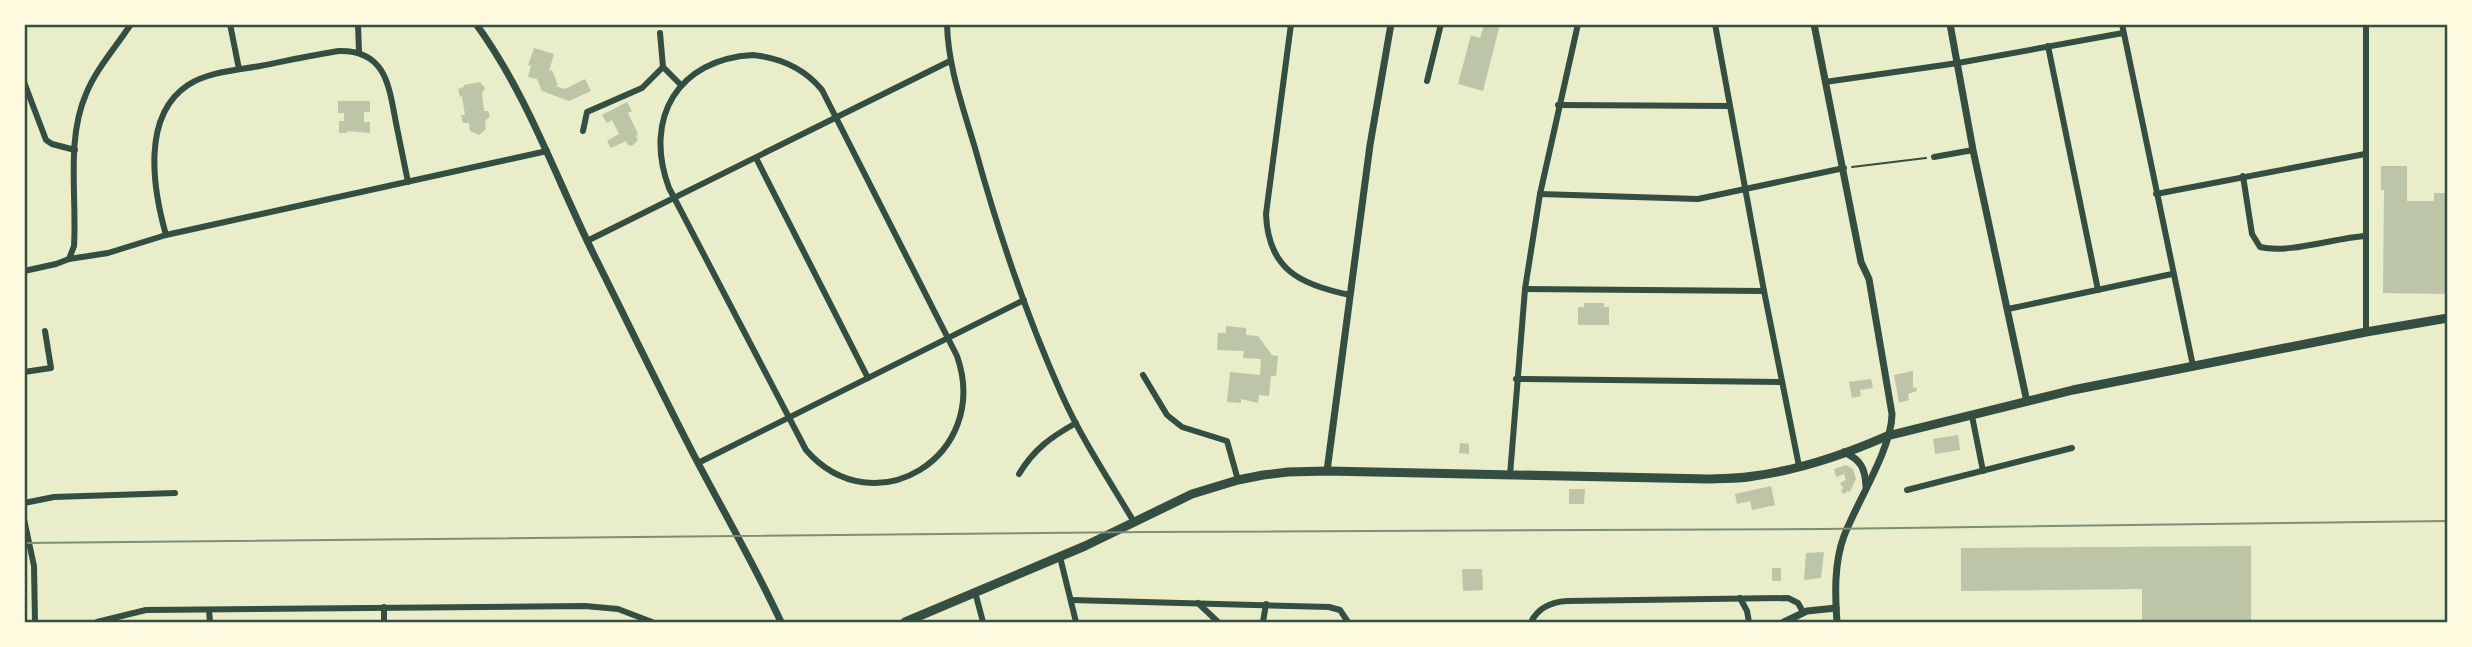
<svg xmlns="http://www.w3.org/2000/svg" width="2472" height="647" font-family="'Noto Serif',serif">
  <rect width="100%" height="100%" fill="#e9edc9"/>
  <g fill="#bcc5a7">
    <polygon points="1493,24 1500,24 1483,91 1458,84 1471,35 1480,38 1484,25 1492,27"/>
    <polygon points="534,48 554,54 549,71 552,70 558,85 555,86 565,89 585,79 591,91 569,101 542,91 537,79 528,77 531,66 528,65"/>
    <polygon points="480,82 485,88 482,93 484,111 488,111 490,116 485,121 486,129 479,135 470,131 469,123 463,123 461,115 465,115 462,96 460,97 458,89 464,87 464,85"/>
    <polygon points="338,101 370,101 370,112 364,112 364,122 370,122 370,133 347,131 347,133 339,133 339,121 344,121 344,113 338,113"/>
    <polygon points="627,102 632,111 628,113 638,134 636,136 638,140 632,146 628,145 626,141 611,148 607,141 619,134 612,120 607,123 602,115"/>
    <polygon points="2381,166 2407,166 2407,201 2434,201 2434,193 2447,193 2447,294 2383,293 2384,190 2381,190"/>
    <polygon points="1584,303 1604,303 1604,307 1609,307 1609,325 1578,325 1578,307 1584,307"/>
    <polygon points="1226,326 1246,328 1246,335 1258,336 1272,355 1278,356 1276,376 1271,376 1269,396 1259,395 1258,403 1241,399 1241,403 1227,402 1230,372 1260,375 1261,359 1243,358 1244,351 1217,350 1218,333 1226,333"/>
    <polygon points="1913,371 1913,388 1916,387 1917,391 1908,394 1909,400 1899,403 1894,375"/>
    <polygon points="1871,379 1873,388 1860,390 1861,396 1852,398 1849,382"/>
    <polygon points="1958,435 1960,450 1935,454 1933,439"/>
    <polygon points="1460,443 1469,444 1469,454 1459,453"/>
    <polygon points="1846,465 1853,469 1856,479 1850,492 1847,491 1845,494 1841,492 1843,488 1840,483 1846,480 1844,474 1836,477 1834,469"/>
    <polygon points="1771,486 1775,505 1752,510 1750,501 1737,504 1735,494"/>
    <polygon points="1569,489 1585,489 1584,504 1569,504"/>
    <polygon points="2251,546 2251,622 2142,622 2142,589 1961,591 1961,548"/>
    <polygon points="1824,552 1821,578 1804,580 1806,553"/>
    <rect x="1772" y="568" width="9" height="13"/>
    <polygon points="1462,569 1482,569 1483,590 1463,591"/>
  </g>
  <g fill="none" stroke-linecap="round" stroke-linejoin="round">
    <polyline stroke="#344e41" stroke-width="2" points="1852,167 1926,158"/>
    <g stroke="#344e41" stroke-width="6">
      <polyline points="230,24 239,69"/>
      <polyline points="358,24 359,52"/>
      <path d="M947,24C948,67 963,107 975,148C998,231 1026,315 1061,393C1081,438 1109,480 1134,522"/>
      <path d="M1291,24L1266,214C1268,270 1301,285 1350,295"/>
      <polyline points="1715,24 1764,291 1799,466"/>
      <polyline points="2122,24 2193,366"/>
      <polyline points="660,33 663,67 681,85"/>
      <polyline points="2048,46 2098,290"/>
      <path d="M753,55C781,58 804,68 822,90L957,356C992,456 874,528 806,450L669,188C643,118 678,59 753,55Z"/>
      <polyline points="1427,81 1441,24"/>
      <polyline points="24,82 46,140 52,144 75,150"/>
      <polyline points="1825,82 1958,63 2123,33"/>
      <polyline points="1558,105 1730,106"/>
      <polyline points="583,131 587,112 642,88 663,67"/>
      <polyline points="1934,157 1973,150"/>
      <polyline points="756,158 868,378"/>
      <path d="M2243,176L2252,234L2260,247C2288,254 2334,238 2365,236"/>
      <polyline points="1540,194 1698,199 1844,168"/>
      <polyline points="2156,194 2365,154"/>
      <path d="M166,235C153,189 141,116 188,85C207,72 237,70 260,66C286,61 312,55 339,51C386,50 389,86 396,123C400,142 404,162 408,182"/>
      <polyline points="587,241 950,61"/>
      <path d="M69,259L74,246C77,196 66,140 86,94C96,69 116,47 131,24"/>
      <polyline points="24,271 56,264 69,259 108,253 166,235 547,151"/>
      <polyline points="1525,289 1764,291"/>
      <polyline points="2008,309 2172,274"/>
      <polyline points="2366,332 2366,24"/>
      <polyline points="24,372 51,368 45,331"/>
      <polyline points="1143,375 1167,415 1182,427 1227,441 1238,480"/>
      <polyline points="1516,379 1782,382"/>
      <polyline points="1972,416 1983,471"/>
      <polyline points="698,463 1024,300"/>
      <path d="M1019,474C1034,449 1051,437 1076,423"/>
      <polyline points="1510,475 1525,289 1540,194 1578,24"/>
      <polyline points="1907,490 2072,448"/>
      <polyline points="24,503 54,497 175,493"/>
      <polyline points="24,519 34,566 35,622"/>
      <polyline points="1060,557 1076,622"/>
      <polyline points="975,592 983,622"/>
      <polyline points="1740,598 1747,611 1749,622"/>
      <polyline points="1071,600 1329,607 1340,610 1348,622"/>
      <polyline points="1198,603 1218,622"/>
      <polyline points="384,607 384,622"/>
      <polyline points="209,610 210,622"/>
      <polyline points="97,622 146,610 585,606 618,609 652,622"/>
      <polyline points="1263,622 1266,604"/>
      <path d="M1531,622C1538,608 1550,602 1567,601L1788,598L1798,603L1803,612"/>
    </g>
    <g stroke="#344e41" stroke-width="7">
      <path d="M476,24C528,95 557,181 596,259C630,327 663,396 698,463C726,516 756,568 781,622"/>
      <path d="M1814,24L1861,262L1869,279L1892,414C1892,448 1857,502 1844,536C1834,563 1835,594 1837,622"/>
      <polyline points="1950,24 1973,150 2027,402"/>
      <path d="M1844,452C1861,460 1865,468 1866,486"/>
      <polyline points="1327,471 1370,145 1391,24"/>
      <polyline points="1784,622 1807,611 1836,608"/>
    </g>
    <path stroke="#344e41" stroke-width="9" d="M905,622L1085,546L1192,494L1238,480L1263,475L1288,472L1327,471L1709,479C1724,478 1739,479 1754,476C1798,470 1846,454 1887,436L2073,390L2366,332L2448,318"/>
    <polyline stroke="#7c8e77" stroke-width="2" points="24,543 1147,532 1823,529 2448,521"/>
  </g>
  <rect width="2472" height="647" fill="none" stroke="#fefae0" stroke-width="52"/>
  <rect x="26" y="26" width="2420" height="595" fill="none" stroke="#344e41" stroke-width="2.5"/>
</svg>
